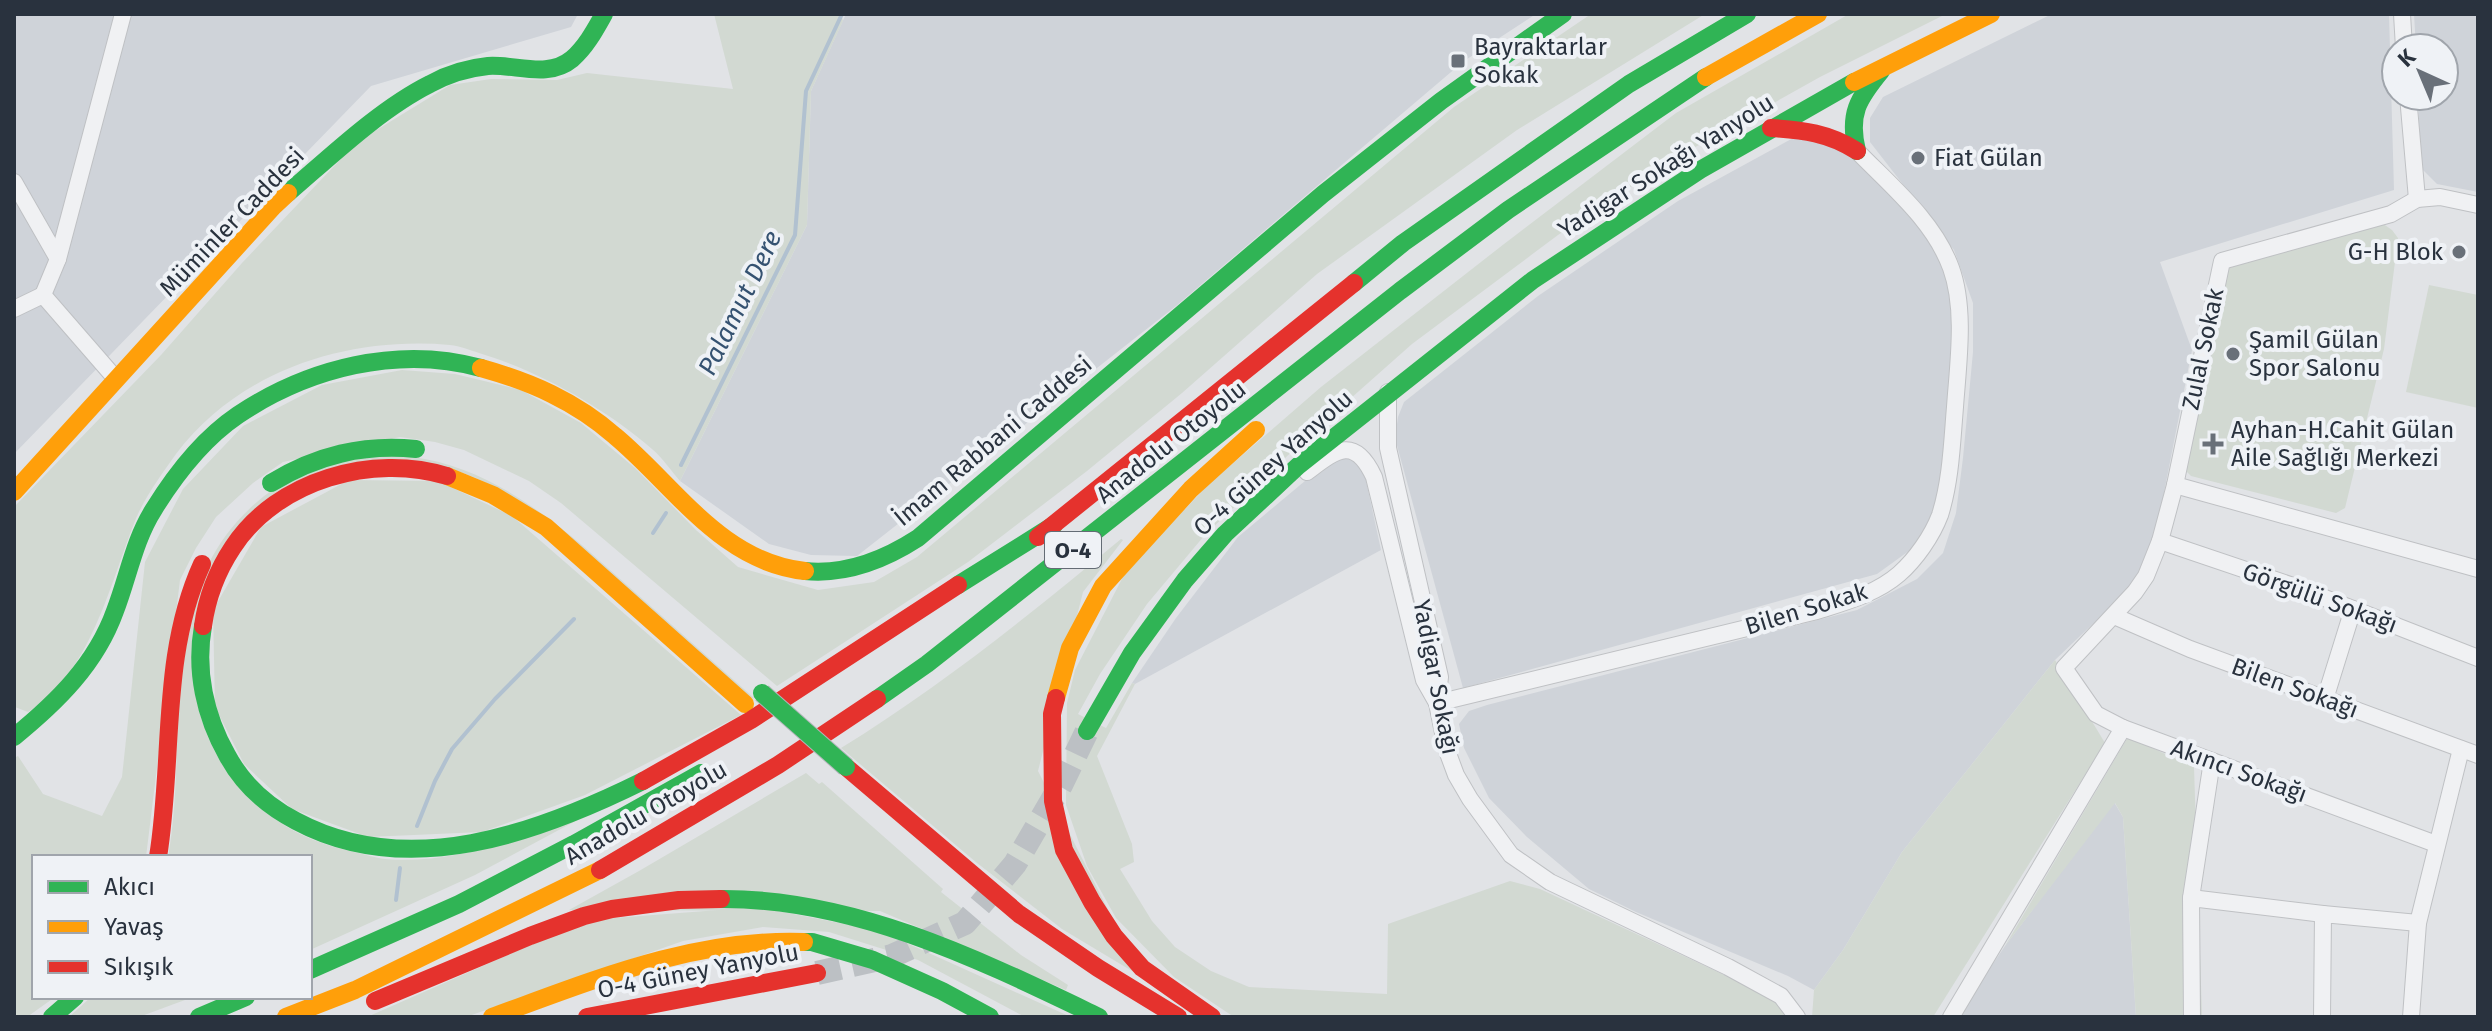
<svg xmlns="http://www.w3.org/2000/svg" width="2492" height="1031" font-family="'Fira Sans',sans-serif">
  <rect width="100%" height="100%" fill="#e1e3e6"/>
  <g fill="#cfd3d9">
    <polygon points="14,14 578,14 571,27 371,86 14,454"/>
    <polygon points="846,14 1536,14 1464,61 1176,306 857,556 811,555 769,544 680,481 807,225 811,91"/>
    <polygon points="2052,14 2389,14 2394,190 2160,262 2192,350 2159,518 2143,565 2124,594 2055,660 1902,852 1843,950 1814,990 1788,976 1636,912 1589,889 1527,837 1489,798 1464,748 1459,724 1469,711 1487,705 1857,610 1917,579 1943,553 1956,513 1963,458 1973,352 1973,303 1954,250 1870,142 1870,118 1883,97"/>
    <polygon points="2414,14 2478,14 2478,192 2437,184 2421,168 2418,96 2444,96 2444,48 2416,48"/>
    <polygon points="1816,134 1864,165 1926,234 1940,257 1949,283 1952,334 1944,476 1932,517 1913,548 1877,574 1463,688 1395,438 1398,417 1404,402 1538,296 1678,201 1795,137"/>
    <polygon points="1336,455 1356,456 1365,476 1381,550 1135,684 1132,683 1176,618 1238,537"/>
    <polygon points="2114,802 2123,817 2136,1017 1957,1017 2005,946"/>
  </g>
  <g fill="#d2d9d2">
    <path d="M714,14H841L843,21L811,91L807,225L680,481C671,471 663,458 652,449C605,408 539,371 479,353C470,350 460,346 450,345C348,336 239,370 176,454C163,472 143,500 135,521C110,584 90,675 28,712L15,707L14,507L161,355L242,263L357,142L450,85L491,79L557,80L587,73L733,89Z"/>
    <polygon points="1591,14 1705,14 1517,130 1317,274 1182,393 1087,471 968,562 777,686 561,503 529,481 464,450 435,442 400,437 283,462 253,483 216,517 196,548 180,580 146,857 34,857 34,997 55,997 27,1017 14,1017 14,758 18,756 43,794 102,816 122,777 145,562 183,489 243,426 322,385 402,370 455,374 521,390 581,423 635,468 696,530 738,567 818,590 874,582 917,557 1454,107"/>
    <polygon points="1849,14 1946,14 1820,77 1665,164 1558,235 1412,344 1306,438 1204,536 1147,604 1100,674 1078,714 1106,728 1132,683 1135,684 1097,756 1132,844 1134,862 1120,869 1152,921 1175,947 1211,971 1249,987 1387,994 1388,924 1510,881 1540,889 1778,1000 1790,1017 1234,1017 1174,977 1116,918 1087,866 1066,805 1067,703 1075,670 1126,571 1209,484 1321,387 1504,244 1676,113"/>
    <polygon points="2382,223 2392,230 2398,238 2384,349 2345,508 2336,513 2191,476 2187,472 2187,462 2219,321 2223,268"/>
    <polygon points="2429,285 2478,295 2478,408 2406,392"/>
    <path d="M380,454L412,455L413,457C479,466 533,504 583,546L754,698L753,699C714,666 676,632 638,598C585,550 531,498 463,473C419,456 371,455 326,470C282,483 242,515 219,556C170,645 189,763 278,821C301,837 327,846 354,852C364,854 375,858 385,859C452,865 522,838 583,817L475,875L310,950V857H168C190,737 152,592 257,502C292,472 335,458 380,454Z"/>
    <polygon points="349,480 438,481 512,516 741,715 585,795 482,832 368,837 292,809 244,764 215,707 213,610 261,527"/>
    <path d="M1121,539L1123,540L1083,592L1038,771L1142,977L1062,929L977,863L841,748C940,687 1032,613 1121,539Z"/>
    <polygon points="2055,660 2105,743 1933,1017 1812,1017 1814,990 1843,950 1902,852"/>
    <polygon points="2128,737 2194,767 2202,1017 2136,1017 2123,817 2115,803 2005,946"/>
    <polygon points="806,773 819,784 822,782 943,889 941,892 1021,955 1068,985 1066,990 880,911 569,910 639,871"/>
    <polygon points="758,907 880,931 1071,1017 1025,1017 918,960 829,932 763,927 683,941 466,1017 367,1017 544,939 601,919"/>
    <polygon points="91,997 193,997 139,1017 69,1017"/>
  </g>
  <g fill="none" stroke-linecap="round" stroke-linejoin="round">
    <g stroke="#b1c1d0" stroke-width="4">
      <polyline points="681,465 795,235 806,91 842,14"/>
      <polyline points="653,533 666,513"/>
      <polyline points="417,826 435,781 452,749 495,699 574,619"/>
      <polyline points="396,900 400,868"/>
    </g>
    <polyline stroke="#bcc0c4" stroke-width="24" stroke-dasharray="24 12" stroke-linecap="butt" points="817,973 892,956 965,923 1015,864 1061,785 1087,731"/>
    <defs>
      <g id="street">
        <polyline points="2402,14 2404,48"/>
        <polyline points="2408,96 2417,199"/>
        <polyline points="14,182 58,259"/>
        <polyline points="43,295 58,259 123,14"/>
        <polyline points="14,309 43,295 116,379"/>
        <polyline points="1388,392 1388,448 1440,677 1437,703 1446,748 1456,775 1470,799 1511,855 1550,882 1728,967 1781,996 1797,1017"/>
        <path d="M1307,472C1335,451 1354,434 1374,477L1424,680L1437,703"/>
        <polyline points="2175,485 2478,569"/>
        <polyline points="2160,541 2299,588 2478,658"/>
        <polyline points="2114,616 2190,649 2478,755"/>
        <polyline points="2325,699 2353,609"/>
        <path d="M1437,703L1817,611C1845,602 1876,594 1899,574C1916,559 1932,536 1940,515C1951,480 1952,442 1955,407C1958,364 1966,309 1951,268C1934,221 1891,186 1857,151"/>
        <polyline points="2436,844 2123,728 2096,714 2064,668 2135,592 2146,576 2160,541 2175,485 2222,261 2391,214 2417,199 2440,197 2478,205"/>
        <polyline points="2191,898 2212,761"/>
        <polyline points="1951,1017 2123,728"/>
        <polyline points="2192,1017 2191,898 2323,914"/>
        <polyline points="2322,1017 2323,914 2418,923"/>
        <polyline points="2411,1017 2418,923 2461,749"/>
      </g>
    </defs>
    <use href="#street" stroke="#bfc1c4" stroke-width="18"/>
    <use href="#street" stroke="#f0f1f3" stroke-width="16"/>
    <g stroke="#30b455" stroke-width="18">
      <path d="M1857,151C1848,114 1858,99 1881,71"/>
      <path d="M288,193C330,157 380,109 430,84C448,74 468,68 488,66C516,64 548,79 572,59C586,47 595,30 604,14"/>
      <polyline points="1354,283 1403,243 1629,84 1747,14"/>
      <path d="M271,483C317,455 363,444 416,449"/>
      <path d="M805,571C846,575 884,560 918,538L1323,194L1441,101L1563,14"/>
      <polyline points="958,585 1054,525"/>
      <path d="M203,626C195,671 205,716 227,755C242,783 267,806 296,821C408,881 538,833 643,781"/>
      <polyline points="877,699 927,664 1400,291 1508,210 1706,77"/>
      <polyline points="1087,731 1132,653 1185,580 1225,534 1298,466 1533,280 1700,170 1854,82"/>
      <path d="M14,737C57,702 96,664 115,611C128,578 134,540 154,509C175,475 204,438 238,415C308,368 398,345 481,368"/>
      <path d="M721,899C855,898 980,960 1099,1017"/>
      <polyline points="804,942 812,942 873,960 942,991 990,1017"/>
      <polyline points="310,970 459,904 574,844 701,773"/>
      <polyline points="52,1017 75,997"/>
      <polyline points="199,1017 246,997"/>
    </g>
    <g stroke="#ff9f0a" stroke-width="18">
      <polyline points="1706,77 1818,14"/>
      <polyline points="1854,82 1991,14"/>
      <path d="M481,368C531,382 575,401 615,436C675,486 721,562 805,571"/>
      <polyline points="447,476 493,495 546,527 745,704"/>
      <polyline points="14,492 273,207 288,193"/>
      <polyline points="1056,698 1070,648 1103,586 1191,489 1256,430"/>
      <polyline points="286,1017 355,990 600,870"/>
      <path d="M492,1017C594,980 694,938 804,942"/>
    </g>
    <g stroke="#e5322d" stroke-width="18">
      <path d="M1771,128C1803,130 1829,133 1857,151"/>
      <polyline points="1038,537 1354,283"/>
      <path d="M203,626C207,597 217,571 233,547C277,480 373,453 447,476"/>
      <polyline points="1056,698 1052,714 1053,801 1064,850 1092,902 1114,936 1142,968 1212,1017"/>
      <polyline points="846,767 1019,914 1098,968 1178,1017"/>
      <polyline points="643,781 751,720 958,585"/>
      <path d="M158,857C174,759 160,656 202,564"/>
      <polyline points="600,870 778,765 877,699"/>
      <polyline points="375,1001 530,936 584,916 612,909 679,900 721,899"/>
      <polyline points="587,1017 817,973"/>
    </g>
    <defs>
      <polyline id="fast-bridge" points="762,693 846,767"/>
    </defs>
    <use href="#fast-bridge" stroke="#b3b6bb" stroke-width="20" stroke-linecap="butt"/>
    <use href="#fast-bridge" stroke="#30b455" stroke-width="18"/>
  </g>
  <g fill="#697079" stroke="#eff2f6" stroke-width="3">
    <rect x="1450" y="53" width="16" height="16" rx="4"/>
    <circle cx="1918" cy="158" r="8"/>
    <circle cx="2459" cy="252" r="8"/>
    <circle cx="2233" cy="354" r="8"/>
    <path d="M2209 432h8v8h8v8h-8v8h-8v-8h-8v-8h8z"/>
  </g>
  <g text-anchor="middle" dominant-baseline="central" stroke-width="8" stroke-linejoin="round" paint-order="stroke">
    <rect fill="#eff2f6" stroke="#646c75" stroke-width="2" x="1045" y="532" width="56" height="36" rx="6"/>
    <g font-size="22" font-weight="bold" fill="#29323e">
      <text x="1073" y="550">O-4</text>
    </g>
    <g font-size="24" fill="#29323e" stroke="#eff2f6" text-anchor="start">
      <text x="1474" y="47">Bayraktarlar<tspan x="1474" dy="28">Sokak</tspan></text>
      <text x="1934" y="158">Fiat Gülan</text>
      <text x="2443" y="252" text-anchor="end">G-H Blok</text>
      <text x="2249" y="340">Şamil Gülan<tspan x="2249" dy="28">Spor Salonu</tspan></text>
      <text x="2231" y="430">Ayhan-H.Cahit Gülan<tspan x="2231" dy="28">Aile Sağlığı Merkezi</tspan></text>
    </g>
    <g font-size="24" fill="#29323e" stroke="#eff2f6">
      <text transform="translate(1666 166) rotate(-32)">Yadigar Sokağı Yanyolu</text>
      <text transform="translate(232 222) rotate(-46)">Müminler Caddesi</text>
      <text transform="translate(2203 349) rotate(-78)">Zulal Sokak</text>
      <text transform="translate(993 441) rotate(-40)">İmam Rabbani Caddesi</text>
      <text transform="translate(1171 442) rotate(-38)">Anadolu Otoyolu</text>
      <text transform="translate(1273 463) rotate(-42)">O-4 Güney Yanyolu</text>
      <text transform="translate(2320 598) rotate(20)">Görgülü Sokağı</text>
      <text transform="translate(1806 609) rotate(-17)">Bilen Sokak</text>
      <text transform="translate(1436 677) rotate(79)">Yadigar Sokağı</text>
      <text transform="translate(2295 688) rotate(20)">Bilen Sokağı</text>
      <text transform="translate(2239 771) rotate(20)">Akıncı Sokağı</text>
      <text transform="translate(646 813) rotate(-30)">Anadolu Otoyolu</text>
      <text transform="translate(698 971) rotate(-11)">O-4 Güney Yanyolu</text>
    </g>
    <g font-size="26" font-style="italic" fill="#355271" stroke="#eff2f6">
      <text transform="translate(740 303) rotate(-64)">Palamut Dere</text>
    </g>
  </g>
  <rect width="2492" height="1031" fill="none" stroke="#29323e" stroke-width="32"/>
  <rect x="32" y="855" width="280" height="144" fill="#eff2f6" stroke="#a0a5ac" stroke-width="2"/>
  <rect x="48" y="881" width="40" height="12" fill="#30b455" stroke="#a0a5ac" stroke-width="2"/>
  <text x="104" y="895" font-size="24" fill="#29323e">Akıcı</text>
  <rect x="48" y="921" width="40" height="12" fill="#ff9f0a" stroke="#a0a5ac" stroke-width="2"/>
  <text x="104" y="935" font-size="24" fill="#29323e">Yavaş</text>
  <rect x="48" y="961" width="40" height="12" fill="#e5322d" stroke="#a0a5ac" stroke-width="2"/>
  <text x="104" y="975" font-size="24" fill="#29323e">Sıkışık</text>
  <g transform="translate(2420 72) rotate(316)"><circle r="38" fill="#eff2f6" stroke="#a0a5ac" stroke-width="2"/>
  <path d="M0-6L14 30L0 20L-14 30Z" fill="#697079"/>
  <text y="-12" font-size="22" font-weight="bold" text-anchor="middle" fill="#29323e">K</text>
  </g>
</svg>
